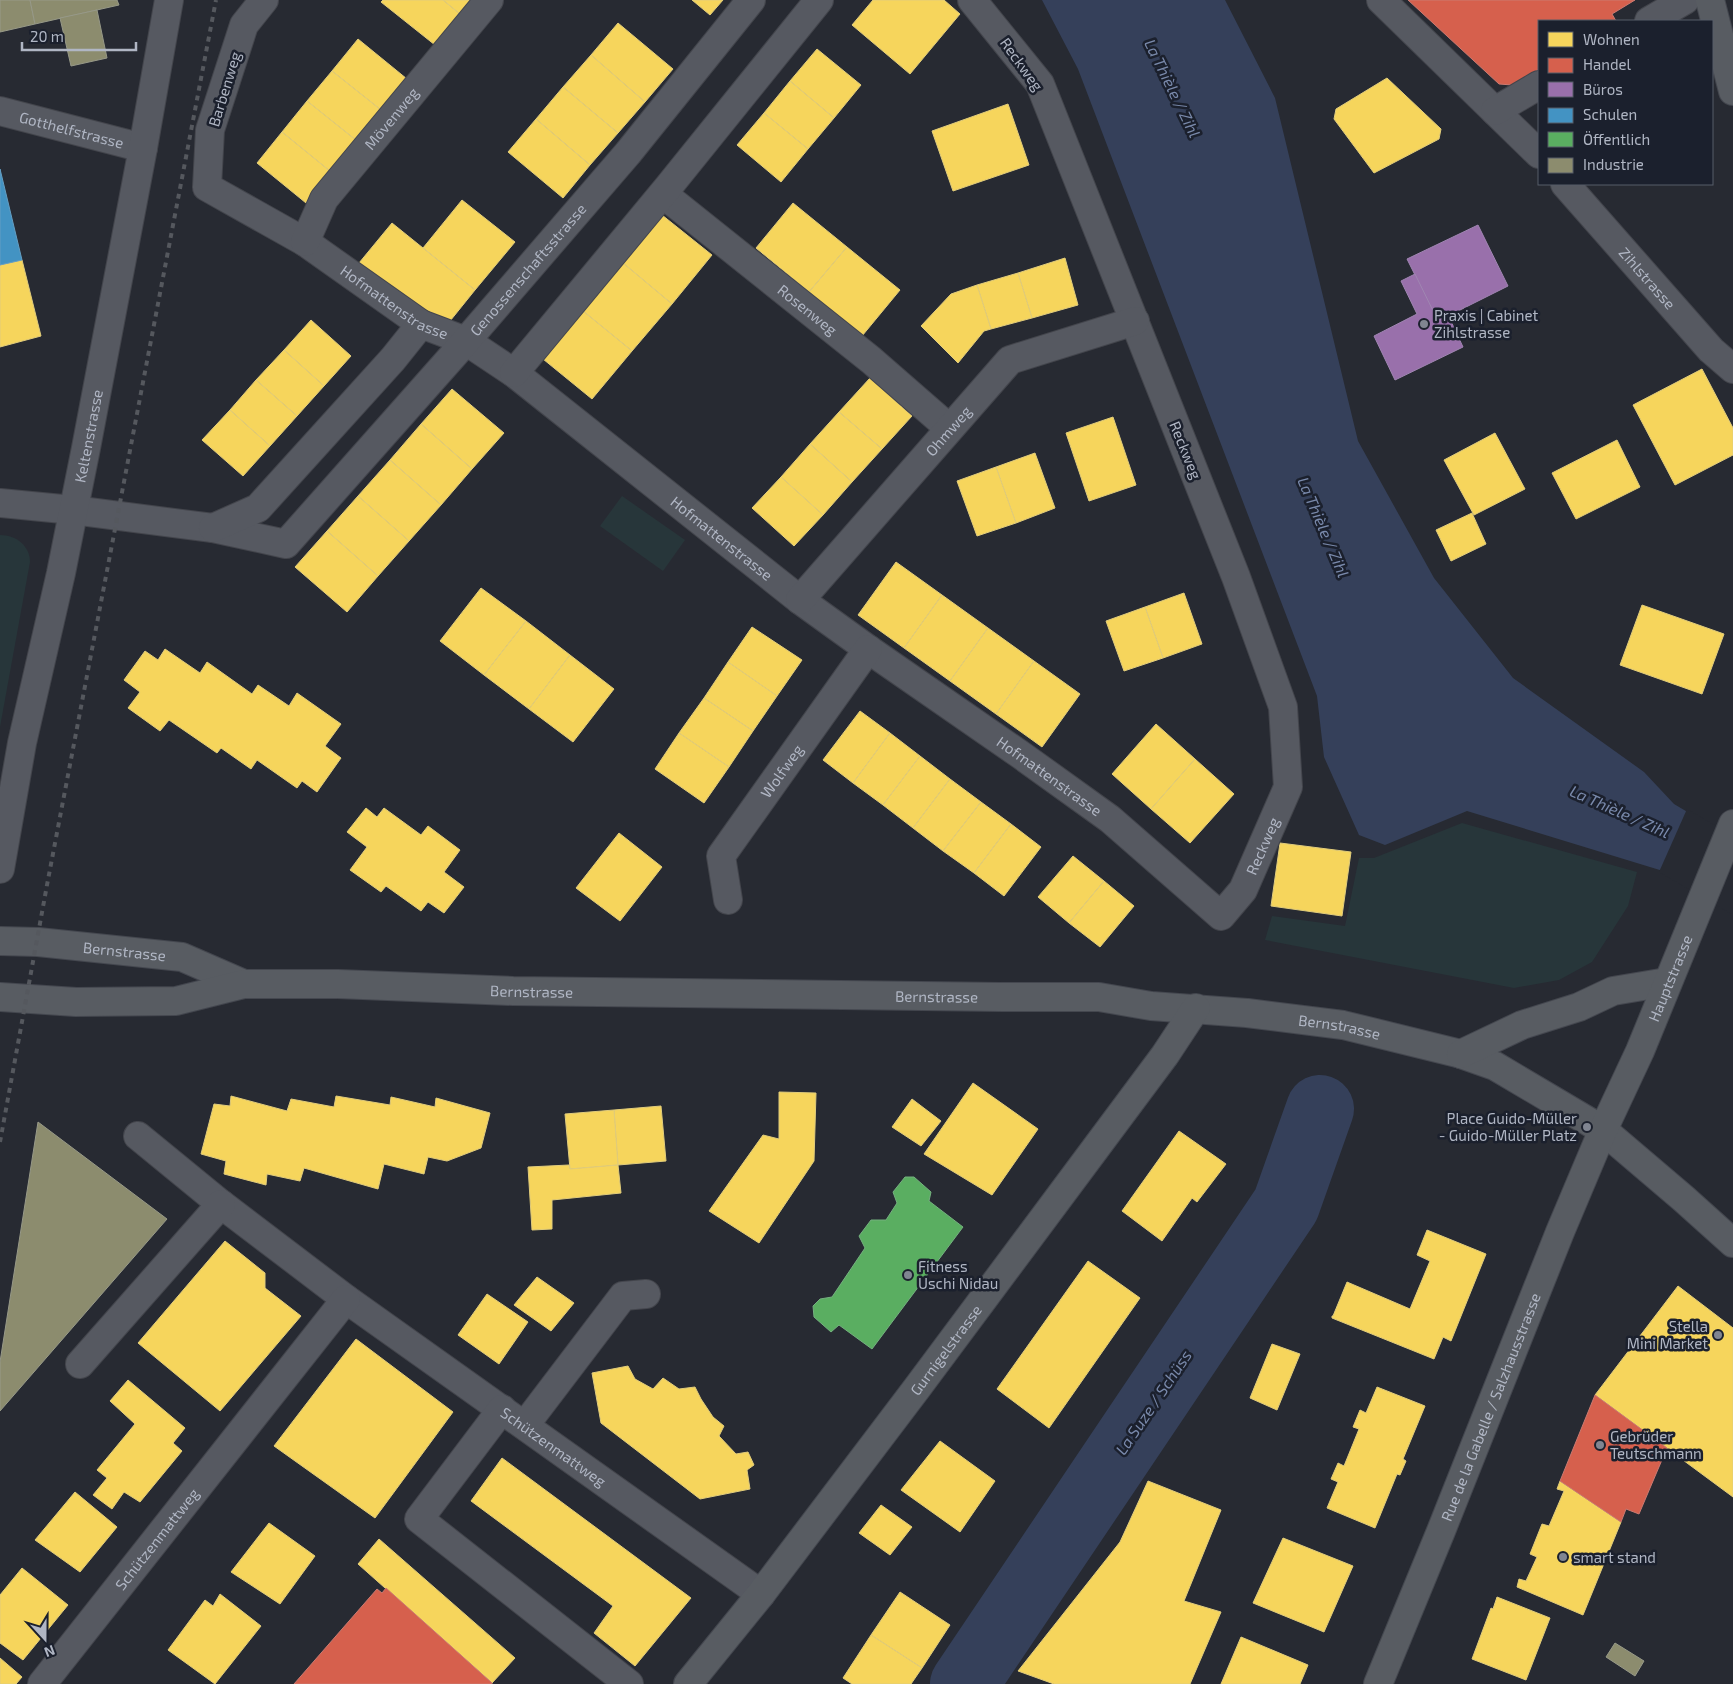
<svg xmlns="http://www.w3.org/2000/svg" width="1733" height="1684" font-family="'Exo 2',sans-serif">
  <rect width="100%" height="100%" fill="#272a32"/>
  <g fill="#27363a">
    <polygon points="622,496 685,540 663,571 600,526"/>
    <path d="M0,535C16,535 30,546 30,562L0,727Z"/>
    <polygon points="1462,823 1637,872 1628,906 1592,962 1559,980 1514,988 1265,940 1272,916 1345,926 1359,858 1374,858"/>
  </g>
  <polygon fill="#35405a" points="1042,0 1225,0 1275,98 1358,441 1434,578 1513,678 1644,772 1674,804 1733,839 1663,871 1467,811 1385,845 1359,835 1324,757 1317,696 1078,69"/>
  <polygon fill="#272a32" points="1687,809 1733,836 1733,915 1659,872"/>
  <g fill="#f6d55c" stroke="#e1cc7b">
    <polygon points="383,0 443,0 460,14 435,45 381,2"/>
    <polygon points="443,0 472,0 460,14"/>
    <polygon points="692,0 723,0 710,15"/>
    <polygon points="873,0 944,0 960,14 910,74 852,25"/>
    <polygon points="618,23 673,69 645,102 591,55"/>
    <polygon points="358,39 407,79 381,110 332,71"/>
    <polygon points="817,49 861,85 834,118 790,81"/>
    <polygon points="591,55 645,102 618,133 563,87"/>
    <polygon points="332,71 381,110 357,141 307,101"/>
    <polygon points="1387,78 1441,129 1439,139 1374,173 1334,119 1336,109"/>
    <polygon points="790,81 834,118 808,149 764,113"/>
    <polygon points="563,87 618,133 590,165 536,119"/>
    <polygon points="307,101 357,141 331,172 282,132"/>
    <polygon points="1008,104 1029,165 953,191 932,131"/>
    <polygon points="764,113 808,149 781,182 737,145"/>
    <polygon points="536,119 590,165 563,198 508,152"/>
    <polygon points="282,132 331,172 306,203 257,163"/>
    <polygon points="462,200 515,242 475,290 423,248"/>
    <polygon points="793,203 847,247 809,292 756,248"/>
    <polygon points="662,215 712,255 672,304 623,263"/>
    <polygon points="392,223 475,290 442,331 359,263"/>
    <polygon points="847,247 900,290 862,336 809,292"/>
    <polygon points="1065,258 1078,305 1032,318 1018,273"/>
    <polygon points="22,260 41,336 0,347 0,265"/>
    <polygon points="623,263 672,304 632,351 583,311"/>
    <polygon points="1018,273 1032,318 991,329 977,285"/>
    <polygon points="977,285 991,329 984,331 958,363 921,326 951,294"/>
    <polygon points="583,311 632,351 592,399 543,359"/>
    <polygon points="311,320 351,356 324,386 284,350"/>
    <polygon points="284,350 324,386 297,416 256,380"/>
    <polygon points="1702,369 1733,428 1733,455 1675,485 1633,405"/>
    <polygon points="870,378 912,416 882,449 839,412"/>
    <polygon points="256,380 297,416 270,446 230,410"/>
    <polygon points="452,389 504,433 472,469 421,424"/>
    <polygon points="230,410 270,446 243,476 202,440"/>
    <polygon points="839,412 882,449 852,482 810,444"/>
    <polygon points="1113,417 1136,485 1089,501 1066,433"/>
    <polygon points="421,424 472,469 441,505 390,460"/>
    <polygon points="1495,433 1525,489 1474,515 1444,460"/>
    <polygon points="1617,440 1640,487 1576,519 1552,473"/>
    <polygon points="810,444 852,482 823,515 781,477"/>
    <polygon points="1035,453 1055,508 1016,523 996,467"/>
    <polygon points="390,460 441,505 409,541 358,496"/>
    <polygon points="996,467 1016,523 977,536 957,481"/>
    <polygon points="781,477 823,515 794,546 752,508"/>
    <polygon points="358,496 409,541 378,576 327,531"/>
    <polygon points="1472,513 1486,544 1451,561 1436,530"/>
    <polygon points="327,531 378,576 347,612 295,567"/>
    <polygon points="896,562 942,595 904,648 858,615"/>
    <polygon points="481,588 526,621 484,675 440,641"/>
    <polygon points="1184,593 1202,644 1163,658 1145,607"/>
    <polygon points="942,595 988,628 950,681 904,648"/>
    <polygon points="1642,605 1724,634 1702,694 1620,665"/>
    <polygon points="1145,607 1163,658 1124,671 1106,621"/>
    <polygon points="526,621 570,655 529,709 484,675"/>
    <polygon points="752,627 802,660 777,696 728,662"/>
    <polygon points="988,628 1034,661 996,714 950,681"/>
    <polygon points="165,649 200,673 207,662 252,694 258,685 289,706 297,693 341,724 325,746 341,758 317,792 302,781 297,788 257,760 251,769 221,748 217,753 169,720 160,731 128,708 140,692 124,680 145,651 158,660"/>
    <polygon points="570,655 614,689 573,742 529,709"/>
    <polygon points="1034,661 1080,694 1042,747 996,714"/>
    <polygon points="728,662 777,696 753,731 704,698"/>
    <polygon points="704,698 753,731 729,767 679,733"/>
    <polygon points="860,711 890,733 853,783 823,760"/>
    <polygon points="1156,724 1195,759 1151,809 1112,774"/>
    <polygon points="679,733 729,767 704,803 655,769"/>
    <polygon points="890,733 920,756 883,805 853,783"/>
    <polygon points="920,756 950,779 913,828 883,805"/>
    <polygon points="1195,759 1234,794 1190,843 1151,809"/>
    <polygon points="950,779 981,802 943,851 913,828"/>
    <polygon points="981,802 1011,824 974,873 943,851"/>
    <polygon points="366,808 377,817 384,808 421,835 428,826 460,850 444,872 464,887 444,913 428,902 421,911 386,886 381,892 350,870 367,847 347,832"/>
    <polygon points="1011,824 1041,847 1004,896 974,873"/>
    <polygon points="619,833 662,867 620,921 576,888"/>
    <polygon points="1280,843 1351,852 1342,916 1271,906"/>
    <polygon points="1073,856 1104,881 1069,923 1038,897"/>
    <polygon points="1104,881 1134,906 1100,947 1069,923"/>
    <polygon points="973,1083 1038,1129 992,1195 924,1154"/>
    <polygon points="779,1092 816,1093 814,1161 759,1243 709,1211 763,1135 779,1139"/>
    <polygon points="231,1096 287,1111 291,1099 334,1107 336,1096 390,1105 391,1097 435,1107 436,1098 490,1113 481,1148 447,1161 428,1157 424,1174 384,1164 378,1189 304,1168 300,1181 267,1174 266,1185 224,1174 226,1161 201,1154 214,1104 230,1106"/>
    <polygon points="912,1099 941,1121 921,1146 892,1127"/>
    <polygon points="661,1106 666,1161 618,1165 614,1110"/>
    <polygon points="614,1110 618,1165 570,1169 565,1114"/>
    <polygon points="1179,1131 1226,1164 1197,1202 1192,1198 1162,1241 1122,1211"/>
    <polygon points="569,1165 570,1169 618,1165 621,1193 552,1200 552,1229 532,1230 528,1167"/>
    <polygon points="1427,1230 1486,1254 1451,1341 1443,1337 1434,1359 1332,1318 1332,1316 1333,1316 1347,1282 1410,1309 1430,1261 1417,1255"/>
    <polygon points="225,1241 265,1273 265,1288 301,1316 220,1411 138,1343"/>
    <polygon points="1088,1261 1140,1298 1049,1428 997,1389"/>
    <polygon points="537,1277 574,1303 551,1331 514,1305"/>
    <polygon points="1678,1286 1733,1328 1733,1497 1595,1395"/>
    <polygon points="487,1294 528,1322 499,1364 458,1335"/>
    <polygon points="356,1339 453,1412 375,1518 274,1446"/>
    <polygon points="1272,1344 1300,1354 1277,1410 1250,1398"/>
    <polygon points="628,1366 635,1379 653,1389 663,1378 679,1389 695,1387 701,1399 713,1417 724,1426 719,1436 736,1454 748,1452 754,1465 747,1470 750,1489 700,1499 601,1423 592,1373"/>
    <polygon points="128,1380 185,1428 173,1443 182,1451 140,1502 124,1492 112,1509 93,1495 107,1478 97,1470 135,1424 110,1401"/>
    <polygon points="1377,1387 1425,1406 1403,1459 1406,1461 1400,1475 1397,1474 1375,1528 1327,1508 1338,1482 1331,1479 1338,1463 1344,1466 1359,1429 1353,1427 1360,1410 1366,1413"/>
    <polygon points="940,1441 995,1481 960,1532 901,1490"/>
    <polygon points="502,1458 691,1598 635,1666 594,1633 613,1606 471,1501"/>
    <polygon points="1148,1481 1221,1510 1184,1601 1221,1612 1190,1684 1054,1684 1018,1671 1120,1542"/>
    <polygon points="1560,1481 1621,1522 1583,1615 1517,1587 1519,1579 1526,1581 1537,1557 1530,1554 1542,1524 1549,1526 1564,1491 1557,1489"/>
    <polygon points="75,1492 117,1527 80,1572 35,1540"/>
    <polygon points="881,1505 912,1527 890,1555 859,1533"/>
    <polygon points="269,1523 315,1556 280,1604 231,1572"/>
    <polygon points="1283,1538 1353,1566 1324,1632 1253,1603"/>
    <polygon points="379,1539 515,1658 492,1683 358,1564"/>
    <polygon points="22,1568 68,1605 23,1660 0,1643 0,1595"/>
    <polygon points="900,1592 950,1625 922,1668 871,1635"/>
    <polygon points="220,1594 261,1626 215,1684 168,1650 205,1600 213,1606"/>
    <polygon points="1497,1597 1550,1618 1526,1680 1472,1659 1491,1608 1493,1609"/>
    <polygon points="871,1635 922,1668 911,1684 852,1684 843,1678"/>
    <polygon points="1241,1637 1308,1665 1300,1684 1221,1684"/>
    <polygon points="0,1658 22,1677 16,1684 0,1684"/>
  </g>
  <g fill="#d6604d" stroke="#cb7a71">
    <polygon points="1408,0 1635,0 1612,14 1616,21 1539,21 1539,69 1512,85 1499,84"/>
    <polygon points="1595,1395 1667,1448 1639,1514 1626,1509 1621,1522 1560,1481"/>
    <polygon points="386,1588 492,1683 492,1684 294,1684 377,1589 382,1593"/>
  </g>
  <g fill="#9970ab" stroke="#a085b2">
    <polygon points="1478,225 1508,286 1438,321 1407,259"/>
    <polygon points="1415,274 1438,321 1448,315 1463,347 1395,380 1374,336 1417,314 1401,281"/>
  </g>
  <polygon fill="#4393c3" stroke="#649ec3" points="0,169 22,260 0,265"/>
  <polygon fill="#5aae61" stroke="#74b07f" points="905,1177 914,1177 931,1192 929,1201 963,1227 872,1349 839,1325 831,1332 814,1317 813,1306 820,1299 832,1297 865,1248 859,1236 871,1220 886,1220 897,1203 893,1192"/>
  <g fill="#8c8c6e" stroke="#979988">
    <polygon points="0,0 30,0 35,24 0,32"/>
    <polygon points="30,0 117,0 119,5 35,24"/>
    <polygon points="97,10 107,58 71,66 60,18"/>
    <polygon points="38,1122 167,1219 0,1411 0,1362"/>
    <polygon points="1615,1643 1644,1661 1635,1676 1606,1657"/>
  </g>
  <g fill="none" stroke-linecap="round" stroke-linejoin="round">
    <polyline stroke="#35405a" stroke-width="68" points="964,1684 1286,1205 1320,1109"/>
    <defs>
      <g id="minor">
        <path id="s1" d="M264,0L244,25L210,130L207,187L305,242L421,324L466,341L514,373L800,600L868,649L1021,755L1110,819L1221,916L1243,890L1288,787L1283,707L1236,577L1040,84L972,0"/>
        <polyline points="1381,0 1539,154"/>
        <polyline points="1649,21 1685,0"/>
        <path id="s2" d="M0,111L143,148"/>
        <polyline points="1495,111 1539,85"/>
        <path id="s3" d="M1565,184L1711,350L1733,369"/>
        <path id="s4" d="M663,194L871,360L949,428"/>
        <path id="s5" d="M305,242L324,199L489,0"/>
        <polyline points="514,373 669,186 819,0"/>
        <path id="s6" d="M0,503L73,510L213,528L286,544L466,341L628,153L751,0"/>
        <polyline points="213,528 258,508 393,359 421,324"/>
        <path id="s7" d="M800,600L1010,360L1135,321"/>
        <path id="s8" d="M0,869L22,743L61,573L86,448L143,148L169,0"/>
        <path id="s9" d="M728,900L721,856L868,649"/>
        <path id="s10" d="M138,1136L221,1204L346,1299L761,1594"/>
        <polyline points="80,1364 221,1204"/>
        <polyline points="502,1409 419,1519 629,1684"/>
        <polyline points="525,1425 623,1296 646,1294"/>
        <path id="s11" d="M42,1684L346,1299"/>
      </g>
      <g id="major">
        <polyline points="1710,0 1733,91"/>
        <path id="s12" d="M0,941L38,942L182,957L244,984"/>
        <path id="s13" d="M0,997L76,1002L176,1001L244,984H338L513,991L1001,997H1099L1151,1006L1247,1013L1343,1025L1461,1054L1495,1066L1603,1130L1684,1199L1733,1243"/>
        <polyline points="1461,1054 1522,1025 1579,1007 1613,991 1667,982"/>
        <path id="s14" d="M688,1684L761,1594L917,1388L1165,1055L1196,1008"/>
        <path id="s15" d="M1378,1684L1441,1531L1560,1232L1603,1130L1640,1051L1733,824"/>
      </g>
    </defs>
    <use href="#minor" stroke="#43454c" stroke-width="30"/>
    <use href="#major" stroke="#44474f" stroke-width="30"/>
    <use href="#minor" stroke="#565961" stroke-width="28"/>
    <use href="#major" stroke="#585c62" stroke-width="28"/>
    <polyline stroke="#55585e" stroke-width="4" stroke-dasharray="5 5" stroke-linecap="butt" points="0,1142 47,885 216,0"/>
  </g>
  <g fill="#808591" stroke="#1b202d" stroke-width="2">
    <circle cx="1424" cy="324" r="5"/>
    <circle cx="1587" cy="1127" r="5"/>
    <circle cx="908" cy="1275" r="5"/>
    <circle cx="1718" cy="1335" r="5"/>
    <circle cx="1600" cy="1445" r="5"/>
    <circle cx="1563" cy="1557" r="5"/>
  </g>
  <g text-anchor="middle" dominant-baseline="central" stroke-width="5" stroke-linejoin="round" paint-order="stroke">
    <g font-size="15" fill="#b0b6c4" stroke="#1b202d">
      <text transform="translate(1022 64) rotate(54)">Reckweg</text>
      <text transform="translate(224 89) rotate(-73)">Barbenweg</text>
      <text stroke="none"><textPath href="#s5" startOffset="152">Mövenweg</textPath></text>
      <text stroke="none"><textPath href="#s2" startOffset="74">Gotthelfstrasse</textPath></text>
      <text stroke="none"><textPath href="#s6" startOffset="655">Genossenschaftsstrasse</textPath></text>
      <text stroke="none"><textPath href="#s3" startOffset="125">Zihlstrasse</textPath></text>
      <text stroke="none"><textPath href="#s1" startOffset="420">Hofmattenstrasse</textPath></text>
      <text stroke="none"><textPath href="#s4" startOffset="185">Rosenweg</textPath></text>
      <text stroke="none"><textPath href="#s7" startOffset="225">Ohmweg</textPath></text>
      <text stroke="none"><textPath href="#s8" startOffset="442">Keltenstrasse</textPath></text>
      <text transform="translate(1186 450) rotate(68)">Reckweg</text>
      <text stroke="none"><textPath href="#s1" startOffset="825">Hofmattenstrasse</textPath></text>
      <text stroke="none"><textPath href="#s9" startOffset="149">Wolfweg</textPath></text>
      <text stroke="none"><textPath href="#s1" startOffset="1230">Hofmattenstrasse</textPath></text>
      <text stroke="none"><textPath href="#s1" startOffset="1534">Reckweg</textPath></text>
      <text stroke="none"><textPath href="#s12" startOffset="125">Bernstrasse</textPath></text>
      <text stroke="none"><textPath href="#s15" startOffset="764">Hauptstrasse</textPath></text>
      <text stroke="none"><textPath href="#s13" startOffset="534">Bernstrasse</textPath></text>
      <text stroke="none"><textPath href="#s13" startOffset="939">Bernstrasse</textPath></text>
      <text stroke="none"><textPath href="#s13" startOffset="1344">Bernstrasse</textPath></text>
      <text stroke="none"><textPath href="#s14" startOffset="422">Gurnigelstrasse</textPath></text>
      <text stroke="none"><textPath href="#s15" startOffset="299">Rue de la Gabelle / Salzhausstrasse</textPath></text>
      <text stroke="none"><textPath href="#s10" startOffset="519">Schützenmattweg</textPath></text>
      <text stroke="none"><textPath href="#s11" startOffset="185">Schützenmattweg</textPath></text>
    </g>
    <g font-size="15" fill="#b0b6c4" stroke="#1b202d" text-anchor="start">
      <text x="1434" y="315">Praxis | Cabinet<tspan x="1434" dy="17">Zihlstrasse</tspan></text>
      <text x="1577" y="1118" text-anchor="end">Place Guido-Müller<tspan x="1577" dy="17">- Guido-Müller Platz</tspan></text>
      <text x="918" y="1266">Fitness<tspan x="918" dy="17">Uschi Nidau</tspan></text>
      <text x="1708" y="1326" text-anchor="end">Stella<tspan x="1708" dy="17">Mini Market</tspan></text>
      <text x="1610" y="1436">Gebrüder<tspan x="1610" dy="17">Teutschmann</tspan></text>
      <text x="1573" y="1557">smart stand</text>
    </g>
    <g font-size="16" font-style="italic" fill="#7989ab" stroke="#1b202d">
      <text transform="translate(1173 88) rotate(64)">La Thièle / Zihl</text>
      <text transform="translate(1324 527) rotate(67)">La Thièle / Zihl</text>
      <text transform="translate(1620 811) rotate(24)">La Thièle / Zihl</text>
      <text transform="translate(1153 1402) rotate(-56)">La Suze / Schüss</text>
    </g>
  </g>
  <rect x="1538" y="20" width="175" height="165" fill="#1b202d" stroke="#575c69"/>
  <rect x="1548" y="32" width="25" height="15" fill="#f6d55c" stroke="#575c69"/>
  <text x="1583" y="45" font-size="15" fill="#b0b6c4">Wohnen</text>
  <rect x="1548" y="58" width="25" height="15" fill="#d6604d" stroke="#575c69"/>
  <text x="1583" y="70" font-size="15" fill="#b0b6c4">Handel</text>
  <rect x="1548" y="82" width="25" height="15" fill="#9970ab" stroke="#575c69"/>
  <text x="1583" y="95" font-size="15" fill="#b0b6c4">Büros</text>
  <rect x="1548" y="108" width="25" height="15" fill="#4393c3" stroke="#575c69"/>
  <text x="1583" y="120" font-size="15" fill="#b0b6c4">Schulen</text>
  <rect x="1548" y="132" width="25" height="15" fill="#5aae61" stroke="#575c69"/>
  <text x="1583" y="145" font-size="15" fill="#b0b6c4">Öffentlich</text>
  <rect x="1548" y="158" width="25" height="15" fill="#8c8c6e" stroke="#575c69"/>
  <text x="1583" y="170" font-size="15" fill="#b0b6c4">Industrie</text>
  <g transform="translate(45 1639) rotate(159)" stroke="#1b202d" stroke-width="4" paint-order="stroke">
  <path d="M0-4L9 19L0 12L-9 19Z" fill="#b0b6c4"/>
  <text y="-8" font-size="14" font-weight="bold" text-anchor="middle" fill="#b0b6c4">N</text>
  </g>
  <path d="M22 42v8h114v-8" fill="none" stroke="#b0b6c4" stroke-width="2.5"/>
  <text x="30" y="42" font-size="15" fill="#b0b6c4" stroke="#1b202d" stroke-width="4" paint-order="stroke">20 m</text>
</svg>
